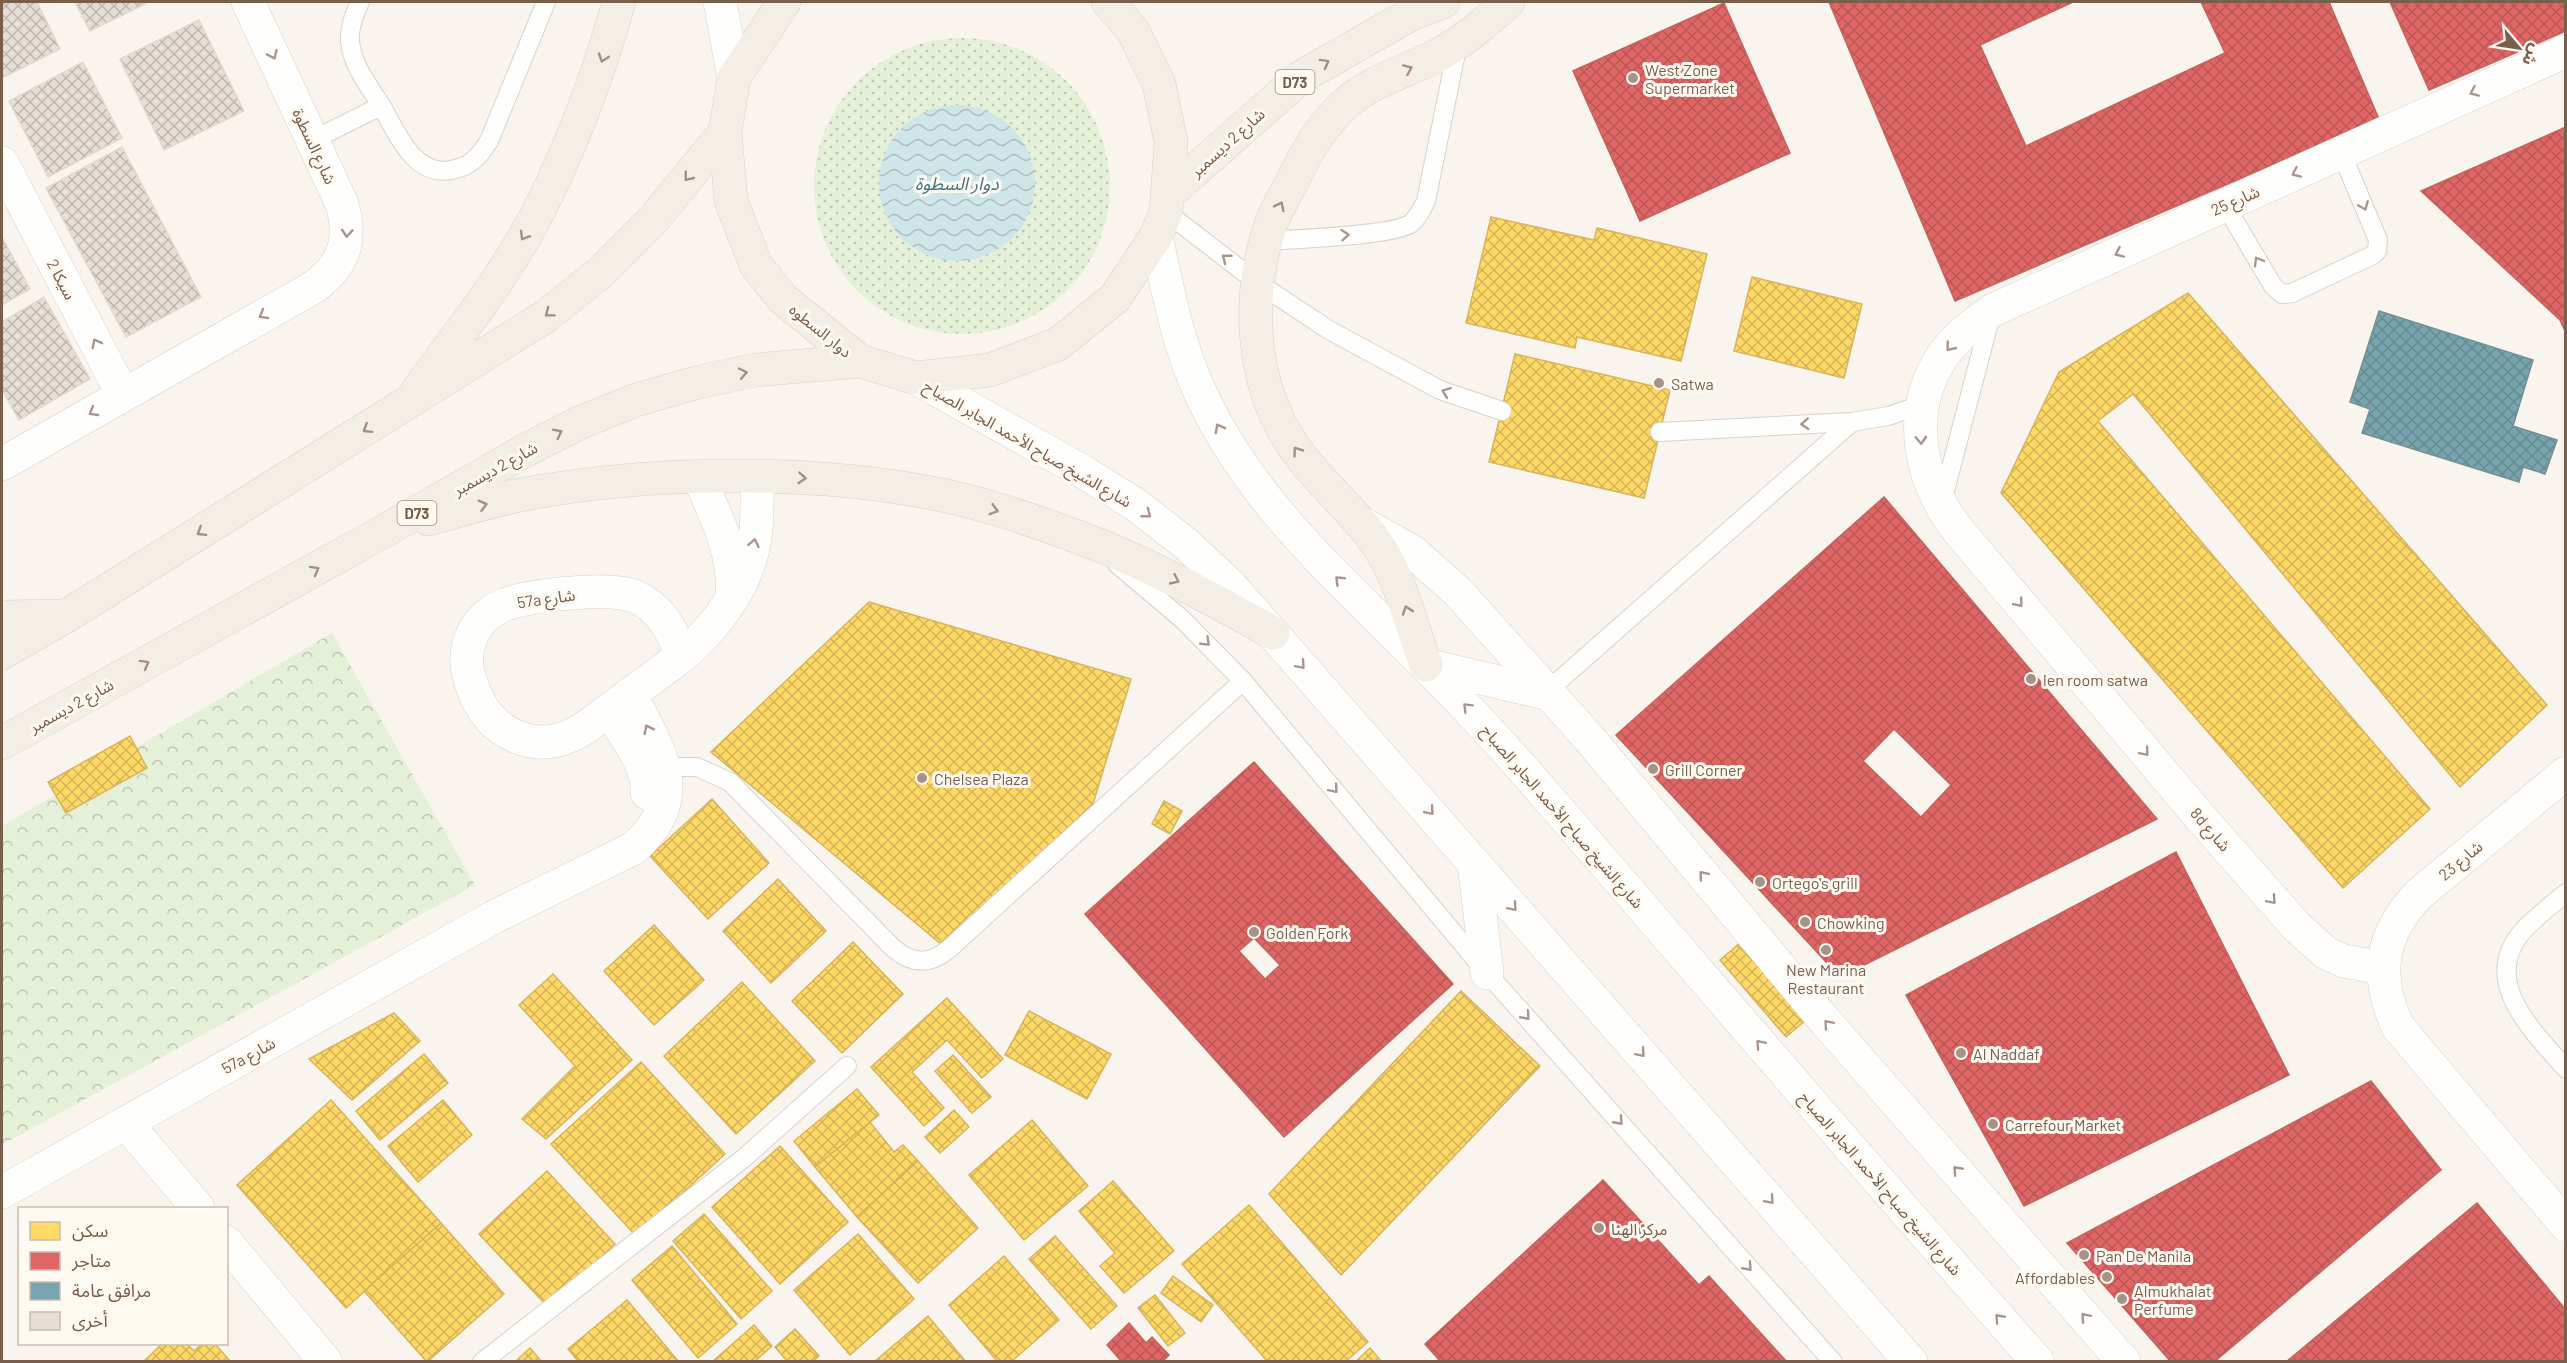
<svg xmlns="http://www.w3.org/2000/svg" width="2567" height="1363" font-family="Barlow,'Noto Sans Arabic',sans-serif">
  <defs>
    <pattern id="grass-dots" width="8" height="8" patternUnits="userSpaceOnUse" patternTransform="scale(1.5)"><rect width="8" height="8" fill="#e5f0d9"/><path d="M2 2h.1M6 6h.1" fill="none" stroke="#bec6b2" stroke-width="1.8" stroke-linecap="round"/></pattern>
    <pattern id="park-crowns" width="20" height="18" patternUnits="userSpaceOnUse" patternTransform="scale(1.5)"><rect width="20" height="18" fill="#e5f0d9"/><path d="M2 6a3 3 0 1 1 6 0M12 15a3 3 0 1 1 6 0" fill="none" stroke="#bec6b2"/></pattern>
    <pattern id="water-waves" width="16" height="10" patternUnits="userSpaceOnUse" patternTransform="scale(1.5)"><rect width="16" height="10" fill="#cfe6e9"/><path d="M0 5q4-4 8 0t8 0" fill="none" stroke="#adbebf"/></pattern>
    <pattern id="homes-cross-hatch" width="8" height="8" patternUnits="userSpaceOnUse" patternTransform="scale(1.5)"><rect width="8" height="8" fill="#ffd966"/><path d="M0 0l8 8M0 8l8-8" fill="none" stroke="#d3b356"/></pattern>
    <pattern id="shops-cross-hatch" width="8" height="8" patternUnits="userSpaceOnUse" patternTransform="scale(1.5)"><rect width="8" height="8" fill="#e06666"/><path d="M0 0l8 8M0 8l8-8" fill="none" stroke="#ba5756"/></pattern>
    <pattern id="public-cross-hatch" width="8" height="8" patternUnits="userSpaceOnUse" patternTransform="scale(1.5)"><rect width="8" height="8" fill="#76a5af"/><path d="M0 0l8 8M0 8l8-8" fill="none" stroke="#668a91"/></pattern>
    <pattern id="building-cross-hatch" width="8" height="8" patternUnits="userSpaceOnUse" patternTransform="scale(1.5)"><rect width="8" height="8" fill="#e6ded5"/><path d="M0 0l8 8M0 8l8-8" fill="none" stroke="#bfb7af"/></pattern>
  </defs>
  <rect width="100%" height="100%" fill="#f9f5ee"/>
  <circle fill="url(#grass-dots)" cx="962" cy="186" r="148"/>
  <polygon fill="url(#park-crowns)" points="332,633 475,885 2,1145 2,826"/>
  <circle fill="url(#water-waves)" cx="957" cy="183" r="78"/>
  <g fill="url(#homes-cross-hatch)" stroke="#d7b45e" stroke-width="1.5">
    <polygon points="1491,217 1594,240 1597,228 1707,254 1681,361 1577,337 1575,348 1466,323"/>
    <polygon points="1752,277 1862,304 1844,378 1734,351"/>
    <polygon points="2188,293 2547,705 2460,787 2133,394 2098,421 2430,809 2343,888 2001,493 2059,372"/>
    <polygon points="1515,354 1670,390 1644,498 1489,462"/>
    <polygon points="869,602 1131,679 1093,804 942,945 711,752"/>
    <polygon points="130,736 147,768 66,813 48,782"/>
    <polygon points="712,799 769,863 708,919 650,856"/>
    <polygon points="1164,801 1182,811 1170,834 1152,824"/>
    <polygon points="778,879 826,931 771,983 723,931"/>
    <polygon points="654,925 704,980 654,1025 604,971"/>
    <polygon points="853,942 903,994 842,1053 792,1001"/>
    <polygon points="1741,942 1806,1020 1786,1037 1720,960"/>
    <polygon points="553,974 632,1060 546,1139 522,1119 575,1066 519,1005"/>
    <polygon points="742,982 815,1061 736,1134 664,1056"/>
    <polygon points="1461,991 1540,1066 1341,1275 1269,1194"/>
    <polygon points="947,998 1003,1059 982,1078 947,1040 912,1072 944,1108 924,1126 871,1067"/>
    <polygon points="1029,1011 1111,1054 1087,1099 1005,1055"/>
    <polygon points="394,1013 420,1041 352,1100 309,1059"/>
    <polygon points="424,1054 448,1083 380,1140 356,1111"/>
    <polygon points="953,1055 991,1097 972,1113 935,1071"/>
    <polygon points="641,1062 725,1154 636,1236 551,1144"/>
    <polygon points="857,1089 879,1115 815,1167 794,1141"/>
    <polygon points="331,1100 441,1223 346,1308 237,1185"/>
    <polygon points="443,1100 472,1135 418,1182 388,1146"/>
    <polygon points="954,1110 969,1127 940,1153 925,1137"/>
    <polygon points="1032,1120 1088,1186 1024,1240 969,1175"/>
    <polygon points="870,1122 894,1152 903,1145 918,1161 857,1217 815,1167"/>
    <polygon points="780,1146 848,1222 780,1284 712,1207"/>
    <polygon points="918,1161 978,1228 918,1283 857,1217"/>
    <polygon points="547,1171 615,1244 548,1307 479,1234"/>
    <polygon points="1113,1181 1174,1251 1124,1293 1100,1266 1115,1253 1079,1211"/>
    <polygon points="1249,1205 1368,1342 1345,1362 1268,1362 1182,1264"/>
    <polygon points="704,1214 772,1291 741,1319 673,1241"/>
    <polygon points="441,1223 504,1294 427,1362 364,1291"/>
    <polygon points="858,1234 914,1299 850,1355 794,1290"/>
    <polygon points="1055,1236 1117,1306 1091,1329 1029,1259"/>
    <polygon points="672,1246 737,1324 698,1358 632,1280"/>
    <polygon points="1004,1256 1059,1320 1011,1362 998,1362 949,1305"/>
    <polygon points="1173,1276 1213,1305 1201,1322 1161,1293"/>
    <polygon points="1155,1295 1185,1333 1168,1346 1138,1308"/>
    <polygon points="627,1300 679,1362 579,1362 568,1349"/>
    <polygon points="928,1316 966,1362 874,1362"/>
    <polygon points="754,1325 772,1346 754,1362 712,1362"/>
    <polygon points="795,1329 819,1356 812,1362 788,1362 775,1347"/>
    <polygon points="162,1344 187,1344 194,1351 202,1344 215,1344 231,1362 143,1362"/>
    <polygon points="530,1348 542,1362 515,1362"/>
    <polygon points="1370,1348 1382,1362 1355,1362"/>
  </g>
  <g fill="url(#shops-cross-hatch)" stroke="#c1645e" stroke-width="1.5" fill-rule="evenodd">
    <polygon points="1829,2 2073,2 1980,45 2026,146 2225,53 2201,2 2329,2 2379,119 1955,301"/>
    <polygon points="2390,2 2566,2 2566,31 2429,90"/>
    <polygon points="1724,3 1790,153 1640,221 1573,71"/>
    <polygon points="2566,127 2566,333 2560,320 2421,191"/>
    <path d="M1884,497L2157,819L1840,977L1616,735ZM1894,729L1951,785L1921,817L1863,761Z"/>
    <path d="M1254,762L1453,984L1284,1137L1085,914ZM1254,938L1280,965L1265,979L1239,951Z"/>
    <polygon points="2176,852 2289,1075 2024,1206 1906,995"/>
    <polygon points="2371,1081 2441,1170 2214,1362 2171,1362 2067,1243"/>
    <polygon points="1603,1180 1699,1285 1709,1276 1787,1362 1441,1362 1425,1344"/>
    <polygon points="2477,1203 2566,1310 2566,1362 2286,1362"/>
    <polygon points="1129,1323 1146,1343 1152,1337 1169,1355 1162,1362 1122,1362 1107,1345"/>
  </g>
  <polygon fill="url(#public-cross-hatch)" stroke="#779091" stroke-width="1.5" points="2379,311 2533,360 2513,426 2557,440 2545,474 2523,467 2519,482 2362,433 2370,409 2350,402"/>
  <g fill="url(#building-cross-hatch)" stroke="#e2d9d0" stroke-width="1.5">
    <polygon points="2,2 37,2 60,49 2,78"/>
    <polygon points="75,2 149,2 90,31"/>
    <polygon points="199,20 244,111 164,150 120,59"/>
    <polygon points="83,62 122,138 48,177 9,101"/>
    <polygon points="122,147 201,297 126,337 46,188"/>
    <polygon points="2,237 30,289 2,305"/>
    <polygon points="44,297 90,379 19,420 2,390 2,322"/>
  </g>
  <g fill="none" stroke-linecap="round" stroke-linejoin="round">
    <defs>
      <g id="service">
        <path d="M360,2C354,14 349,27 350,41C352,66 370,87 382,107C397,133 414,177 451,170C470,167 479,157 489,141L546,2"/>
        <polyline points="313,140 381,106"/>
        <polyline points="2225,205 2273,286 2282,294 2292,293 2373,255 2377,251 2378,240 2341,152"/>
        <polyline points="1166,212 1258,283 1329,330 1440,390 1502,411"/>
        <path d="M1266,241C1294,239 1391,236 1410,224C1418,218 1422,209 1426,201L1458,43"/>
        <polyline points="1660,432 1852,422 1888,416 1924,404"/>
        <polyline points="1942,502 1992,311"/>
        <polyline points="1117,564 1182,619 1243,681 1487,973 1833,1362"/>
        <polyline points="1545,693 1852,422"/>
        <path d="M665,767H697L730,782L892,947C912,965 931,965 950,948L1243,681"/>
        <path d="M2566,893C2550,906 2534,918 2521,933C2480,983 2535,1033 2566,1069"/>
        <polyline points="482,1362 744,1158 847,1066"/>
      </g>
      <g id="minor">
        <polyline points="2,163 123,395"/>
        <path d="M2,464L314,287C345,264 352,240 342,204L248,2"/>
        <path d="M699,478C716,516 735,552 732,595"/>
        <polyline points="1360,522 1413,552 1458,592 1588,737 1825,1021 2124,1362"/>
        <path d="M682,656C673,632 661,608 636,597C612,586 532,595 506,604C493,609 479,620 473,633C461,657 468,680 479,702C496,734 533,751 567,737C584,731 598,718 613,707C636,690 659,673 682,656C717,627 749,583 755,537C758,517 757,496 757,477"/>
        <path d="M609,710C623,734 649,764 647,793"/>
        <path d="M2566,773L2419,894C2380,935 2374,976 2398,1027L2566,1225"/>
        <path d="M2383,968L2344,961L2326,953L2297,927L2201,818L1957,529C1920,481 1906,415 1940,360C1953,339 1973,324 1993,310L2566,51"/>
        <polyline points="126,1123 198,1208"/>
        <path d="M2,1192L494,917L634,848C692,797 659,750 630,694"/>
        <polyline points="226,1242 326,1362"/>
      </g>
      <g id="secondary">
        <polyline points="720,2 734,78"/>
        <path d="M1156,236C1167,286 1176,336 1196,383C1240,486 1320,561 1398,638C1448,687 1496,737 1542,791C1707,981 1870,1173 2038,1362"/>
        <polyline points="916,378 1082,471 1136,505 1185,543 1231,586 1911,1362"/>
        <polyline points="1426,665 1545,693"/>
        <polyline points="1474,863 1487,973"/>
      </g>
      <g id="primary">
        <polyline points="784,2 734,78 725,132 731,201 756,265 783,299 860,361 916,378 990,370 1058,344 1115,298 1156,236 1166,212 1171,142 1159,84 1133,31 1108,2"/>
        <polyline points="1167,195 1301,77 1413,13 1443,2"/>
        <path d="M417,391C458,335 502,280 535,218C571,149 598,76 619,2"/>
        <path d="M428,519C459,511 490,501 520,495C646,471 800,469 926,492C978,501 1029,519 1078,537C1146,562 1210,598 1273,633"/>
        <polyline points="2,617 60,616"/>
        <polyline points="2,653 68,615 546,316 601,272 652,221 725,132"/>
        <path d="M1426,665C1413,630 1404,591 1386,559C1363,516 1321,487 1294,447C1250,383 1246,296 1271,224C1276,210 1284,197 1291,184C1305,154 1320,128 1344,105C1370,81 1405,72 1436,56C1463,42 1486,22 1508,2"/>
        <polyline points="2,743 386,530 524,451 579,423 636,400 695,383 755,370 860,361"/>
      </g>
    </defs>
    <use href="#service" stroke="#d8d2cc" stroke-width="20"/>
    <use href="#minor" stroke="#d8d2cc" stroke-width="34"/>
    <use href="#secondary" stroke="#d8d1ca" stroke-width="34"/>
    <use href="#primary" stroke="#dad1cb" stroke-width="34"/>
    <use href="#service" stroke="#fefefc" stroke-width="18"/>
    <use href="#minor" stroke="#fefefc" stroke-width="33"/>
    <use href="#secondary" stroke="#fefefc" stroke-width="33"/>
    <use href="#primary" stroke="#f3efe6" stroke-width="33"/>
  </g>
  <defs><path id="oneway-chevron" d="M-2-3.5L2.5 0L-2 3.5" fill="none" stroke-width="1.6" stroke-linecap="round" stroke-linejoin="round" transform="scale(1.5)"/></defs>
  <g stroke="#a8968a">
    <use href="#oneway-chevron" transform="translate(273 55) rotate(65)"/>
    <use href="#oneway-chevron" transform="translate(2474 92) rotate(156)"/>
    <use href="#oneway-chevron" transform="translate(2296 173) rotate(156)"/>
    <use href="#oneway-chevron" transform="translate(2364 206) rotate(67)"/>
    <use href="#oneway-chevron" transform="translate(347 233) rotate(94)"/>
    <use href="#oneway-chevron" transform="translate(1345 235) rotate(-5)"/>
    <use href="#oneway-chevron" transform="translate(2119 253) rotate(156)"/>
    <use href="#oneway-chevron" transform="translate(1226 258) rotate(-142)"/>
    <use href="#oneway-chevron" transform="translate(2258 261) rotate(-120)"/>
    <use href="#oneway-chevron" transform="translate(263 315) rotate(150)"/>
    <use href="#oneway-chevron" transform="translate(96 343) rotate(-118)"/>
    <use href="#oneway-chevron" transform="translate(1950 347) rotate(129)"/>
    <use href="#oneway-chevron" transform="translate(1446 392) rotate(-160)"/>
    <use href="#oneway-chevron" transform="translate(93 412) rotate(150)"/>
    <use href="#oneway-chevron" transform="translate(1805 424) rotate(177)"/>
    <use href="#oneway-chevron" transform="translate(1219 428) rotate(-118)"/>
    <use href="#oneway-chevron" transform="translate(1921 440) rotate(87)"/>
    <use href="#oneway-chevron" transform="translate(1147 514) rotate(38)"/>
    <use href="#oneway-chevron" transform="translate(754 543) rotate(-79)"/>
    <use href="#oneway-chevron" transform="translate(1339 580) rotate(-136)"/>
    <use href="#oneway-chevron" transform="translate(2019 603) rotate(50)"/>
    <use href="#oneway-chevron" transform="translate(1206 642) rotate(44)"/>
    <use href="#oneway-chevron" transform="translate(1301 665) rotate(49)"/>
    <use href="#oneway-chevron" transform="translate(1467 707) rotate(-135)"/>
    <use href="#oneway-chevron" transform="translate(648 729) rotate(-117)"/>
    <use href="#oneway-chevron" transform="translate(2145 752) rotate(50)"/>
    <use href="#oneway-chevron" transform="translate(1334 789) rotate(50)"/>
    <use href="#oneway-chevron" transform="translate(1430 811) rotate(49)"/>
    <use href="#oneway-chevron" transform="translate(1703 875) rotate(-130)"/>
    <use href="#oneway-chevron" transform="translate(2272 900) rotate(49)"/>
    <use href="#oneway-chevron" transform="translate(1513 907) rotate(49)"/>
    <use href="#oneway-chevron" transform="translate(1526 1016) rotate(48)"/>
    <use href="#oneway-chevron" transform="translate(1828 1024) rotate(-131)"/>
    <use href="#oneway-chevron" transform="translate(1760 1044) rotate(-131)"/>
    <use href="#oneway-chevron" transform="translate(1641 1053) rotate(49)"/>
    <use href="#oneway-chevron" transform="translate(1619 1121) rotate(48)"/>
    <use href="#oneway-chevron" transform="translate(1957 1170) rotate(-132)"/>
    <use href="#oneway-chevron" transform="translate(1770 1200) rotate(49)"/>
    <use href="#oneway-chevron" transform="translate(1748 1267) rotate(48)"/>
    <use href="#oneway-chevron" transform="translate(2085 1317) rotate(-131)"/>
    <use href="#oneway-chevron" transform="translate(1999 1318) rotate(-132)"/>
  </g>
  <g stroke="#a49182">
    <use href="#oneway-chevron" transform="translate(603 58) rotate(108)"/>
    <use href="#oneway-chevron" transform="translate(1325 63) rotate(-29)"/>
    <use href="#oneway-chevron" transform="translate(1408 69) rotate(-24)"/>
    <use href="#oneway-chevron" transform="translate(688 177) rotate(129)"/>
    <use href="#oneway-chevron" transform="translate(1280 206) rotate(-64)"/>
    <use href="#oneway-chevron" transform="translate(524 236) rotate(121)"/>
    <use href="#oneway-chevron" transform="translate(549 313) rotate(143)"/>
    <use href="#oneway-chevron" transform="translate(743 373) rotate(-12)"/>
    <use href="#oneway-chevron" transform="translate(367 429) rotate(148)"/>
    <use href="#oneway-chevron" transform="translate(558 433) rotate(-27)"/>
    <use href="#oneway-chevron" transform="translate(1297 451) rotate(-126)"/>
    <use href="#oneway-chevron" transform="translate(802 478) rotate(4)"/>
    <use href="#oneway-chevron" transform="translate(483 505) rotate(-15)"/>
    <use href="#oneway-chevron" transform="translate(994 510) rotate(16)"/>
    <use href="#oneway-chevron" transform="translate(201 532) rotate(148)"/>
    <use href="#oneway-chevron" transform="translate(315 570) rotate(-29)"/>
    <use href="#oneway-chevron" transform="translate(1175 580) rotate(25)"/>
    <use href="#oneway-chevron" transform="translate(1407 610) rotate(-109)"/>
    <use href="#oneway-chevron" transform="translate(145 664) rotate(-29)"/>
  </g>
  <g fill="#a69385" stroke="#fffaf1" stroke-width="2">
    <circle cx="1633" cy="78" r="6"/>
    <circle cx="1659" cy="383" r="6"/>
    <circle cx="2031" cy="679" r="6"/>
    <circle cx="1653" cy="769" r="6"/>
    <circle cx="922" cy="778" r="6"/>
    <circle cx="1760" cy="882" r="6"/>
    <circle cx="1805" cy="922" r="6"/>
    <circle cx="1254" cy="932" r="6"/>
    <circle cx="1826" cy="950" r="6"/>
    <circle cx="1961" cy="1053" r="6"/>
    <circle cx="1993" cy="1124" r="6"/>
    <circle cx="1599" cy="1228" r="6"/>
    <circle cx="2084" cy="1255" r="6"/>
    <circle cx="2107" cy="1277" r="6"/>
    <circle cx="2122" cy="1299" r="6"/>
  </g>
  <g text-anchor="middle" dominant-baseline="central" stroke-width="6" stroke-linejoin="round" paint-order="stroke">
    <g fill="#fffaf1" stroke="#a18d7e" stroke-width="1.5">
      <rect x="1275.5" y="70" width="39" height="24" rx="4.5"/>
      <rect x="397.5" y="501" width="39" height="24" rx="4.5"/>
    </g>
    <g font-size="15" font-weight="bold" fill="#795e4c">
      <text x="1295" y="82">D73</text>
      <text x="417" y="513">D73</text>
    </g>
    <g font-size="16" fill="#795e4c" stroke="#fffaf1" text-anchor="start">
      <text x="1645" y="69">West Zone<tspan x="1645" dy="18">Supermarket</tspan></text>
      <text x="1671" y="383">Satwa</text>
      <text x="2043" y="679">len room satwa</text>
      <text x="1665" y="769">Grill Corner</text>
      <text x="934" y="778">Chelsea Plaza</text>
      <text x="1772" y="882">Ortego's grill</text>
      <text x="1817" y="922">Chowking</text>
      <text x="1266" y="932">Golden Fork</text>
      <text x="1826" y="969" text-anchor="middle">New Marina<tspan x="1826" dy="18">Restaurant</tspan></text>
      <text x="1973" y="1053">Al Naddaf</text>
      <text x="2005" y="1124">Carrefour Market</text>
      <text x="1611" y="1228">مركز الهنا</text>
      <text x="2096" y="1255">Pan De Manila</text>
      <text x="2095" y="1277" text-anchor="end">Affordables</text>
      <text x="2134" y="1290">Almukhalat<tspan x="2134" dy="18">Perfume</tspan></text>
    </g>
    <g font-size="16" fill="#795e4c" stroke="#fffaf1">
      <text transform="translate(1227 142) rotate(-42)">شارع 2 ديسمبر</text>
      <text transform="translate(315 146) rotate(65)">شارع السطوة</text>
      <text transform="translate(2235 200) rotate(-24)">شارع 25</text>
      <text transform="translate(62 279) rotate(62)">سيكا 2</text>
      <text transform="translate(821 330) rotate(39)">دوار السطوه</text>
      <text transform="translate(1028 443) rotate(30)">شارع الشيخ صباح الأحمد الجابر الصباح</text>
      <text transform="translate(495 468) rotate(-29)">شارع 2 ديسمبر</text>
      <text transform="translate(546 598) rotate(-8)">57a شارع</text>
      <text transform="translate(71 705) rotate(-29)">شارع 2 ديسمبر</text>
      <text transform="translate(1563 816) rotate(49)">شارع الشيخ صباح الأحمد الجابر الصباح</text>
      <text transform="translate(2211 829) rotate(49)">8d شارع</text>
      <text transform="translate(2460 860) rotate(-40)">شارع 23</text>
      <text transform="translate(248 1055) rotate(-29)">57a شارع</text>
      <text transform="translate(1881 1183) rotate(49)">شارع الشيخ صباح الأحمد الجابر الصباح</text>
    </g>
    <g font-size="18" font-style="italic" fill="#427785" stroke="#fffaf1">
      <text x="957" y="183">دوار السطوة</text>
    </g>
  </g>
  <rect width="2567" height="1363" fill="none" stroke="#795e4c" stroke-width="6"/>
  <rect x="18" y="1207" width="210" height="138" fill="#fffaf1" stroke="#c9bcaf" stroke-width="1.5"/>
  <rect x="30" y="1222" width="30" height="18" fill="#ffd966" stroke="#c9bcaf" stroke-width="1.5"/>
  <text x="72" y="1237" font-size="18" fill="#795e4c">سكن</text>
  <rect x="30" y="1252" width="30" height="18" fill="#e06666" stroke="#c9bcaf" stroke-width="1.5"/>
  <text x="72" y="1267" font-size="18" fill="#795e4c">متاجر</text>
  <rect x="30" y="1282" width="30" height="18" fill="#76a5af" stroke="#c9bcaf" stroke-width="1.5"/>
  <text x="72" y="1297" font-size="18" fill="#795e4c">مرافق عامة</text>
  <rect x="30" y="1312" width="30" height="18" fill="#e6ded5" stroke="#c9bcaf" stroke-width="1.5"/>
  <text x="72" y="1327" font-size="18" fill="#795e4c">أخرى</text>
  <g transform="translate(2519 48) rotate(119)" stroke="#fffaf1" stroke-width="4.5" paint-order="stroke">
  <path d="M0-4.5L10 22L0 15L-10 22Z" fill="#795e4c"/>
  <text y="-9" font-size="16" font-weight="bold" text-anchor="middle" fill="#795e4c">ش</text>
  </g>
</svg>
